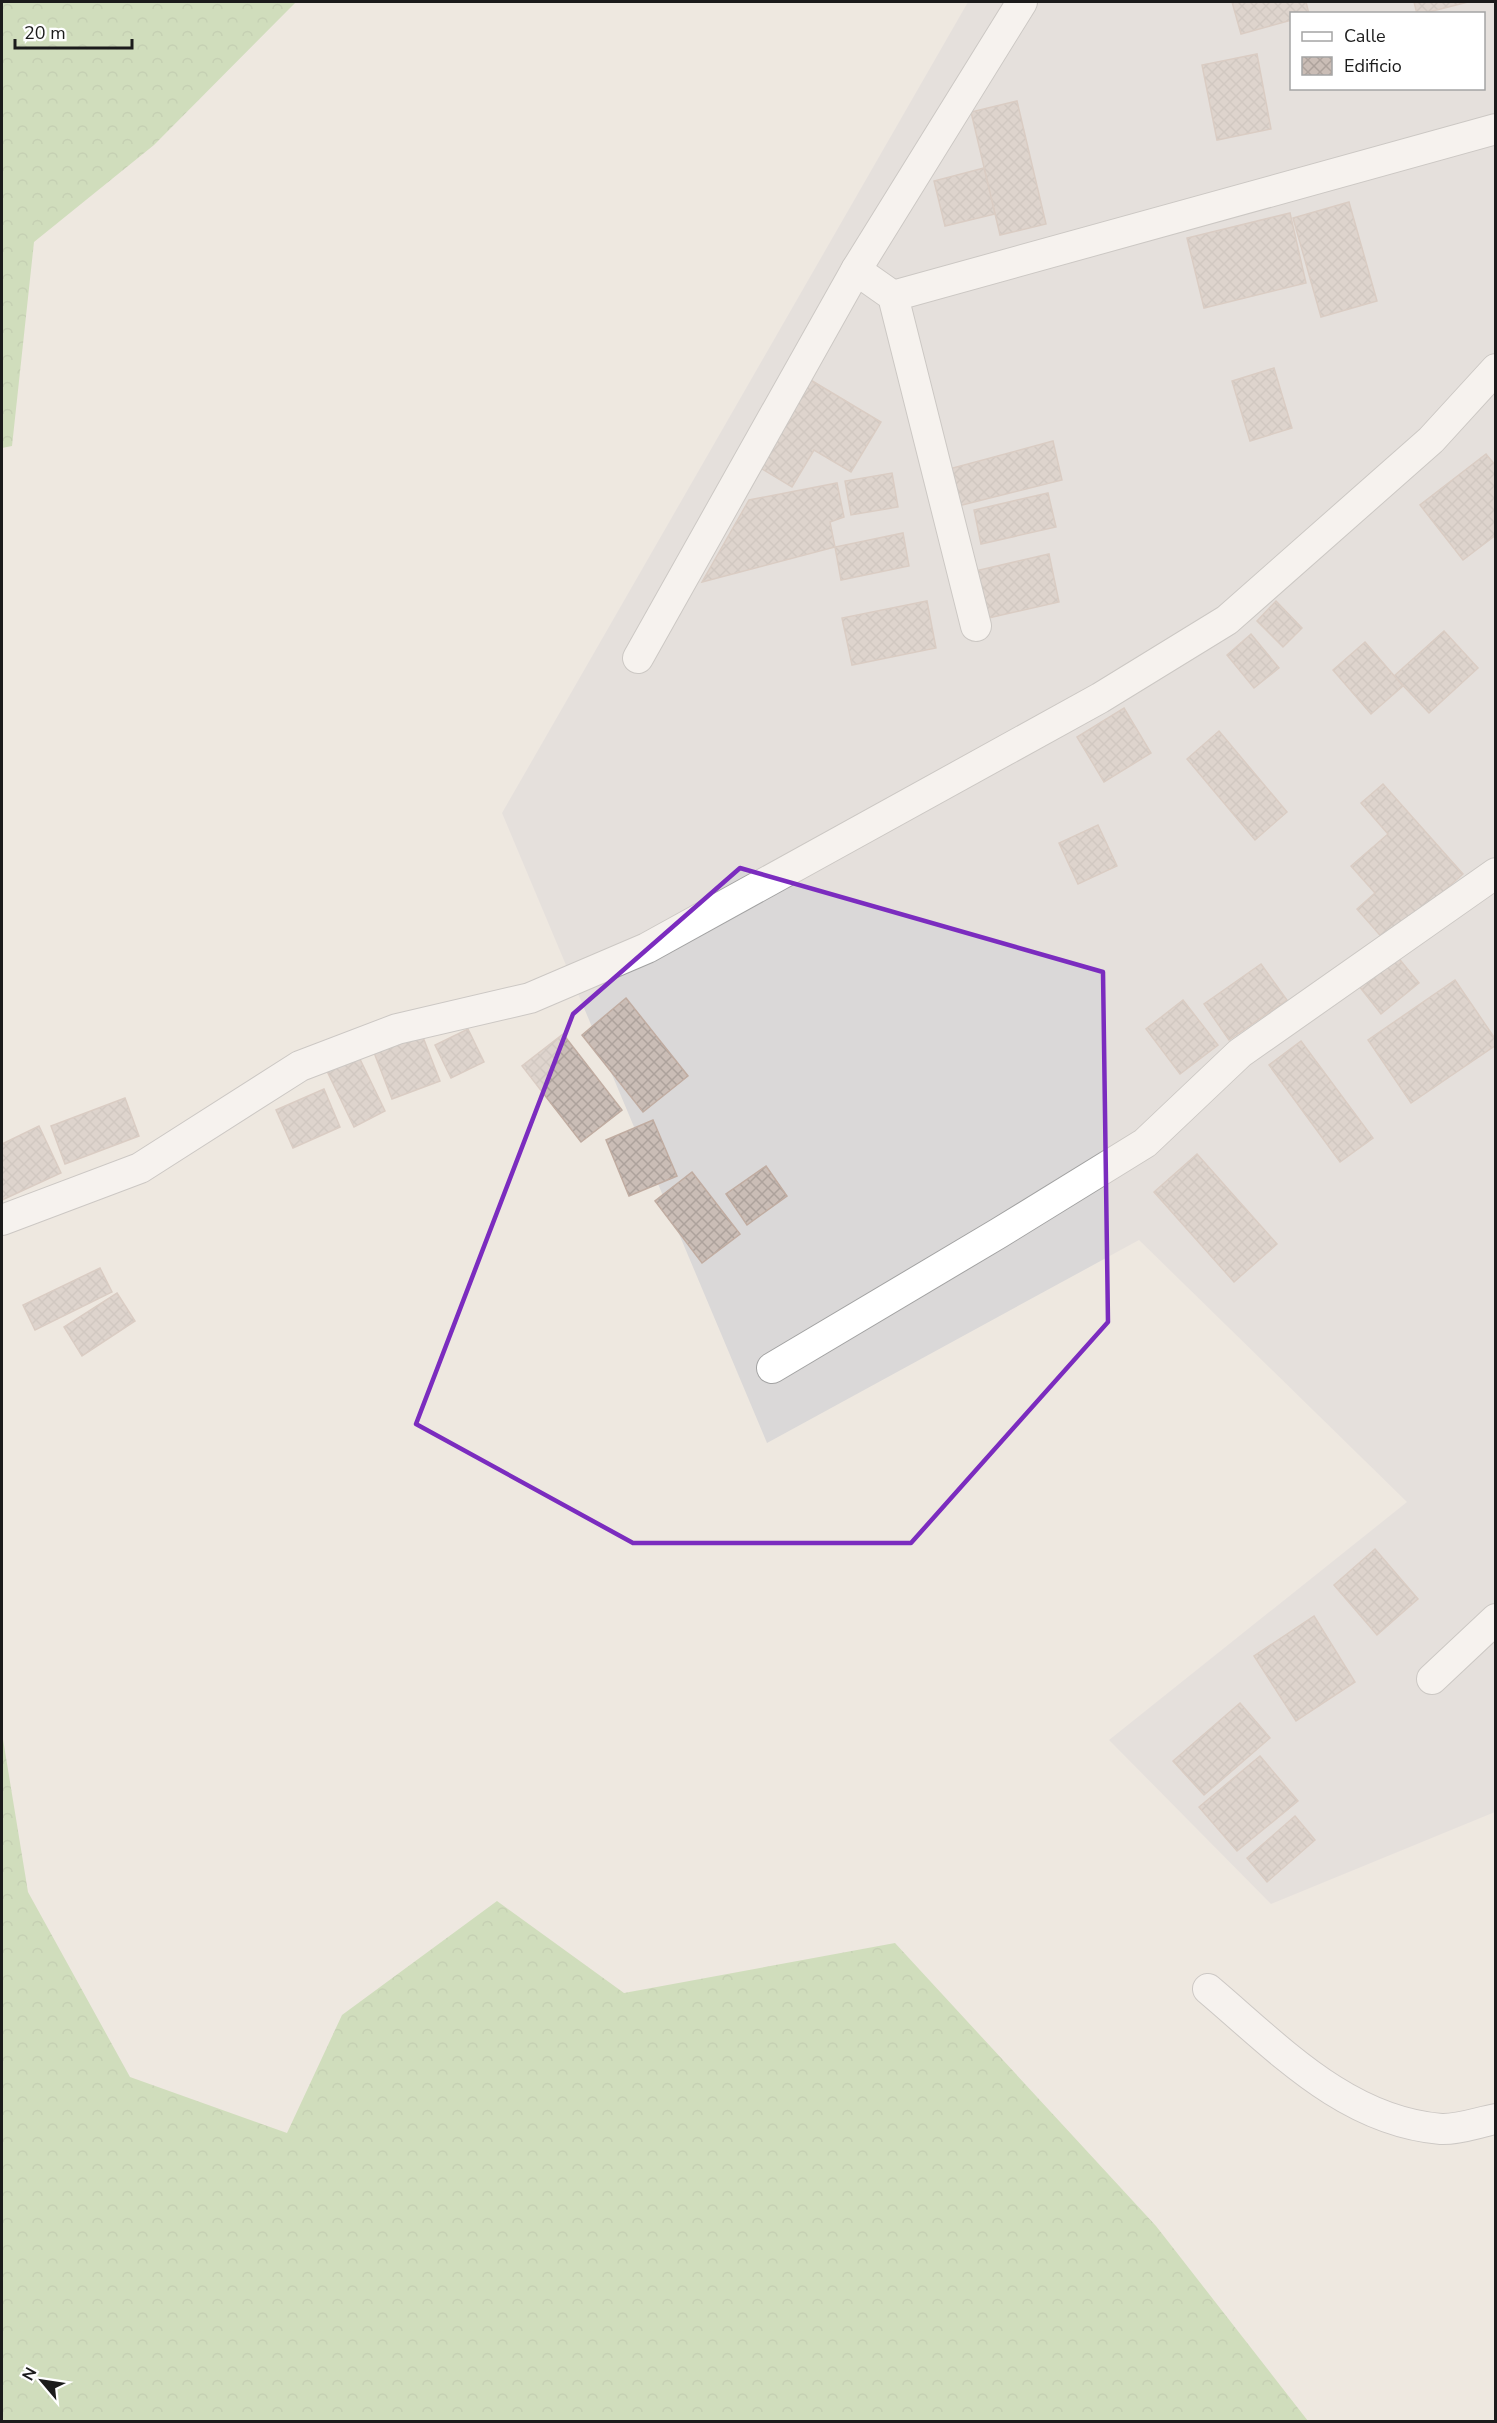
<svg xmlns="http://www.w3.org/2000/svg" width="1497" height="2423" font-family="'Nunito Sans',sans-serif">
  <defs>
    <pattern id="forest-crowns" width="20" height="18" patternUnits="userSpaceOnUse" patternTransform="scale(1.5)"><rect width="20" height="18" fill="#abd191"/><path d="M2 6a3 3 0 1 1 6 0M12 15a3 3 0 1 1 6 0" fill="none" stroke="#93b37c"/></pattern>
    <pattern id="building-cross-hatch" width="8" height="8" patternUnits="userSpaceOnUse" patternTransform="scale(1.5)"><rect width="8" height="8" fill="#cabdb6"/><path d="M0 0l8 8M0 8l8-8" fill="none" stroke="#ada29c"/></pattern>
  </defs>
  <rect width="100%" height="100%" fill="#eee8e0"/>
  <path fill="#dad8d8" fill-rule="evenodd" d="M968,2H1495V1812L1271,1904L1109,1740L1407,1502L1139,1240L767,1443L502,813ZM1292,14H1484V88H1292Z"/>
  <g fill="url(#forest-crowns)">
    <polygon points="2,2 296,2 154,145 34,242 12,446 2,448"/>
    <polygon points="2,1733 28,1892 130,2077 287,2133 342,2015 497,1901 624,1993 895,1943 1156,2226 1308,2421 2,2421"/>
  </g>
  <g fill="url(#building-cross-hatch)" stroke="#c0aca1" stroke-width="1.5">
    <polygon points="1232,2 1306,2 1309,14 1292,14 1292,20 1241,34"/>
    <polygon points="1414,2 1468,2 1421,14 1417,14"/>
    <polygon points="1257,54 1271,129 1217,140 1202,65"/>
    <polygon points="1017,101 1046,224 1000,235 971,112"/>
    <polygon points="984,168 995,214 945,226 934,181"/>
    <polygon points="1349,202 1377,301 1321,317 1293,218"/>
    <polygon points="1290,213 1306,283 1204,308 1187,238"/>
    <polygon points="1274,368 1292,428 1250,441 1232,381"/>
    <polygon points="809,379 881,422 851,472 814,450 792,487 757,466"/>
    <polygon points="1053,441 1062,480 958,506 949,469"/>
    <polygon points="1486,454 1496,466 1496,535 1463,560 1420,505"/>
    <polygon points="892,473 898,507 851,515 845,481"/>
    <polygon points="837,483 844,517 830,522 835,547 702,582 749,500"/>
    <polygon points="1048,493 1056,527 981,544 974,510"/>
    <polygon points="903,533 909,566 841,580 835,547"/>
    <polygon points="1049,554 1059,602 984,619 975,571"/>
    <polygon points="927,601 936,648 852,665 842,618"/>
    <polygon points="1276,601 1302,628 1283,647 1257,621"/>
    <polygon points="1444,631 1478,668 1429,713 1394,676"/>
    <polygon points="1251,634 1279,668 1254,688 1227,655"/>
    <polygon points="1365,642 1403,686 1371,714 1333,670"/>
    <polygon points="1124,708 1151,753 1104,782 1077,737"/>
    <polygon points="1219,731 1287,812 1255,840 1187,759"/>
    <polygon points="1383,784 1463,874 1386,942 1357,909 1375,893 1351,866 1388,834 1361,803"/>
    <polygon points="1098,825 1117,866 1078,884 1059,843"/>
    <polygon points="1396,955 1419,983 1381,1014 1359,986"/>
    <polygon points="1261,964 1287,1000 1229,1040 1204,1004"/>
    <polygon points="1455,980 1496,1040 1496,1045 1411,1103 1368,1040"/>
    <polygon points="626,998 688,1076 643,1112 582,1035"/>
    <polygon points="1183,1000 1218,1045 1180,1074 1146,1029"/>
    <polygon points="468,1029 484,1062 451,1078 435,1045"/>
    <polygon points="421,1032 440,1081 392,1099 373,1050"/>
    <polygon points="563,1034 622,1110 581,1142 522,1066"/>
    <polygon points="1301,1041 1373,1138 1340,1162 1269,1065"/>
    <polygon points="357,1053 385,1111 354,1127 326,1069"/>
    <polygon points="324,1089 340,1127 293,1148 276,1110"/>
    <polygon points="125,1098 139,1136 65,1164 51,1126"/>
    <polygon points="653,1120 677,1176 629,1196 606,1140"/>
    <polygon points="39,1126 61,1173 2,1200 2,1144"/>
    <polygon points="1197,1154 1277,1244 1234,1282 1154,1192"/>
    <polygon points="766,1166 787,1196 747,1225 726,1194"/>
    <polygon points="692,1172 740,1234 702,1263 655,1201"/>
    <polygon points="100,1268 112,1292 35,1330 23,1305"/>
    <polygon points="117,1293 135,1321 82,1356 64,1327"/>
    <polygon points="1375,1549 1418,1599 1377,1635 1334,1585"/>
    <polygon points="1314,1616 1355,1682 1296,1721 1254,1656"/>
    <polygon points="1240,1703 1270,1738 1204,1795 1173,1761"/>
    <polygon points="1260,1756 1298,1801 1237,1851 1199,1807"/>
    <polygon points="1295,1816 1315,1840 1267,1882 1247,1858"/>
  </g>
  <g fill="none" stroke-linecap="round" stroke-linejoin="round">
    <defs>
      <g id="street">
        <polyline points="856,270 893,296 976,626"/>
        <polyline points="893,296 1496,129"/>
        <polyline points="638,658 856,270 1022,2"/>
        <polyline points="2,1220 140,1168 300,1066 397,1029 530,998 647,948 1100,698 1227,620 1431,440 1496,369"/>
        <polyline points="772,1368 999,1233 1145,1143 1240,1053 1496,873"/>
        <polyline points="1432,1679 1496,1619"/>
        <path d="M1208,1989C1278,2048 1345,2121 1441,2129C1458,2130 1479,2122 1496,2119"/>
      </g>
    </defs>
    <use href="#street" stroke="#a2a2a2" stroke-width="32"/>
    <use href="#street" stroke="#fff" stroke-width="30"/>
  </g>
  <path d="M0 0H1497V2423H0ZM740,868L1103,972L1108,1322L911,1543H633L416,1424L573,1014Z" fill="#eee8e0" fill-opacity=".55" fill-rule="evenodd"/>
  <path fill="none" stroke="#7b2cbf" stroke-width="4.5" stroke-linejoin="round" d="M740,868L1103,972L1108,1322L911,1543H633L416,1424L573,1014Z"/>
  <rect width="1497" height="2423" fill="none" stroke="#1b1b1b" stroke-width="6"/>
  <rect x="1290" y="12" width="195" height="78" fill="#ffffff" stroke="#a4a4a4" stroke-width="1.5"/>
  <rect x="1302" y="32" width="30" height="9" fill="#ffffff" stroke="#a4a4a4" stroke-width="1.5"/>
  <text x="1344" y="42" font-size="18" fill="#1b1b1b">Calle</text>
  <rect x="1302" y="57" width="30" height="18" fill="url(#building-cross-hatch)" stroke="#a4a4a4" stroke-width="1.5"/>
  <text x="1344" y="72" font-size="18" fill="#1b1b1b">Edificio</text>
  <g transform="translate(42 2381) rotate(299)" stroke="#ffffff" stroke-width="4.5" paint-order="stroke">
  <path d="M0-4.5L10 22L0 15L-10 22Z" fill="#1b1b1b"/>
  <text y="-9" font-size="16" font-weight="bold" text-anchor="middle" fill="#1b1b1b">N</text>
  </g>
  <path d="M15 39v9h117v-9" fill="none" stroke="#1b1b1b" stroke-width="3"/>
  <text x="24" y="39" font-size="18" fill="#1b1b1b" stroke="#ffffff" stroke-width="4.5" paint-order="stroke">20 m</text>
</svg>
